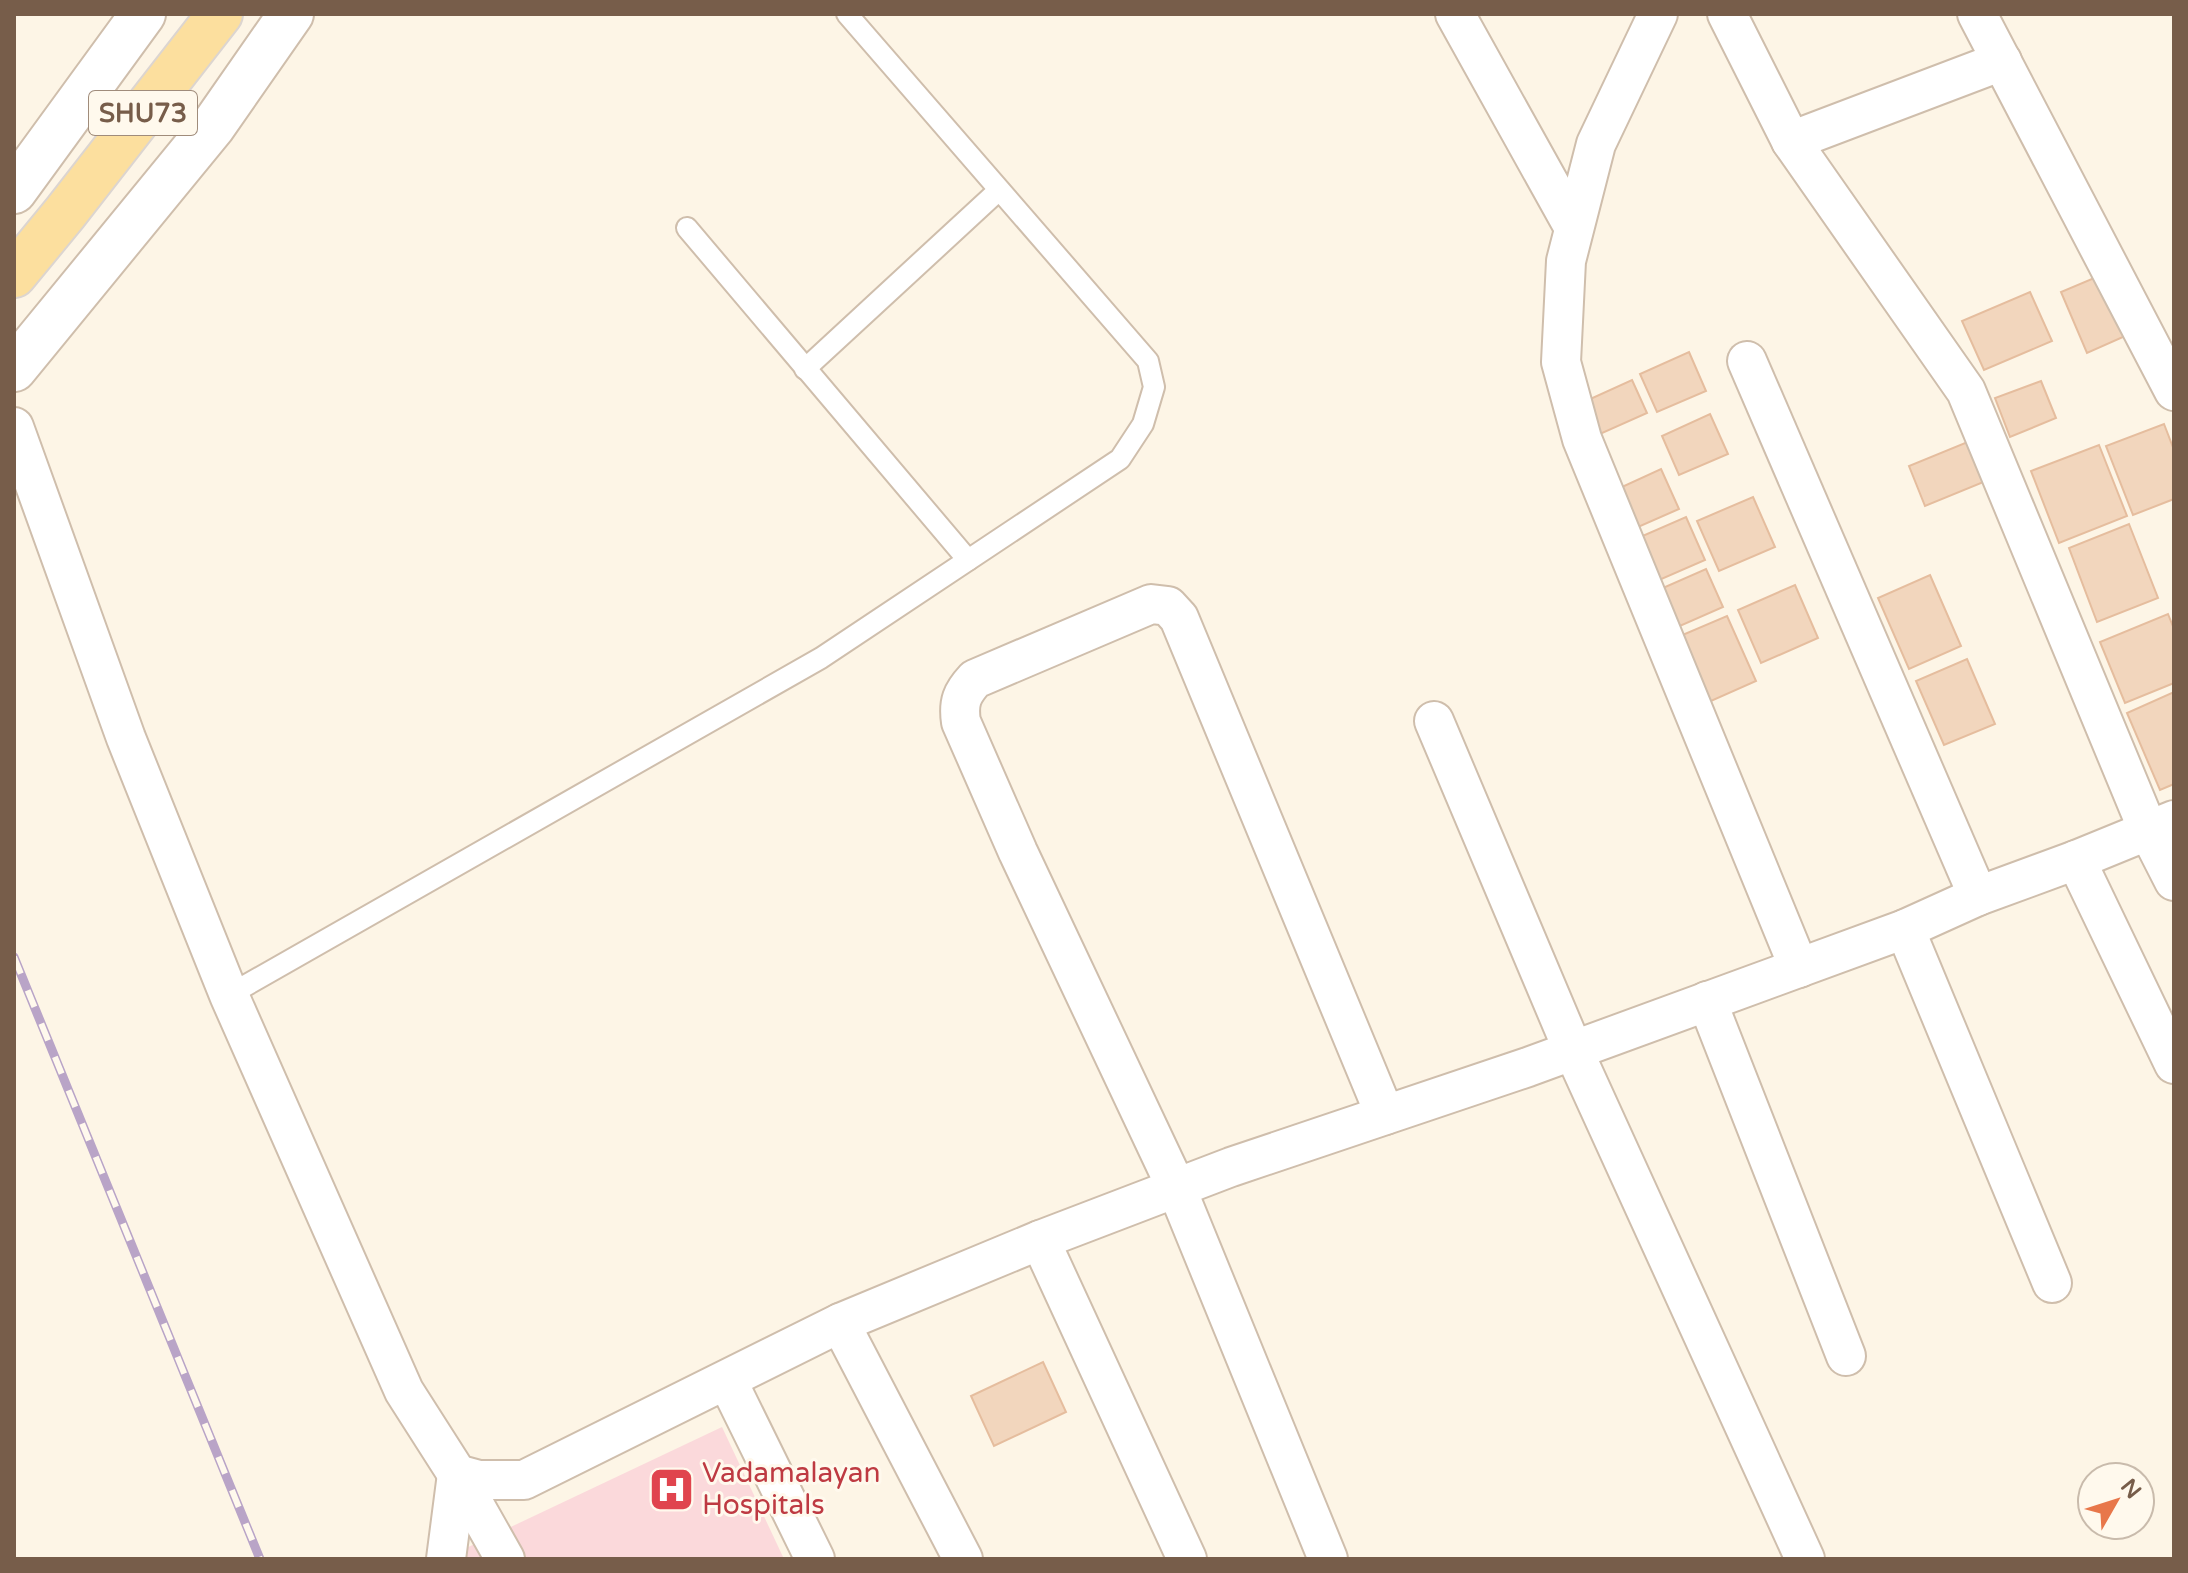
<svg xmlns="http://www.w3.org/2000/svg" width="2188" height="1573" font-family="'Varela Round',sans-serif">
  <rect width="100%" height="100%" fill="#fdf5e6"/>
  <polygon fill="#fbd9db" points="722,1427 784,1559 462,1559 460,1551"/>
  <g fill="#f2d6bd" stroke="#e5bd9e" stroke-width="2">
    <polygon points="2106,273 2132,333 2087,353 2061,292"/>
    <polygon points="2030,292 2052,341 1984,370 1962,321"/>
    <polygon points="1689,352 1706,391 1657,412 1640,374"/>
    <polygon points="1632,380 1647,413 1591,438 1577,405"/>
    <polygon points="2041,381 2056,418 2010,437 1995,398"/>
    <polygon points="1710,414 1728,454 1679,475 1662,436"/>
    <polygon points="2164,424 2174,450 2174,499 2133,515 2106,446"/>
    <polygon points="1970,441 1986,481 1925,506 1909,466"/>
    <polygon points="2099,445 2127,516 2059,543 2031,471"/>
    <polygon points="1661,469 1679,509 1629,531 1611,492"/>
    <polygon points="1753,497 1775,547 1719,571 1697,521"/>
    <polygon points="1686,517 1705,560 1650,584 1631,541"/>
    <polygon points="2129,524 2158,598 2097,622 2069,548"/>
    <polygon points="1706,569 1723,607 1673,629 1656,591"/>
    <polygon points="1930,575 1961,646 1909,669 1878,598"/>
    <polygon points="1795,585 1818,638 1761,663 1738,610"/>
    <polygon points="2168,614 2174,629 2174,683 2125,703 2100,642"/>
    <polygon points="1727,616 1756,681 1702,705 1673,639"/>
    <polygon points="1967,659 1995,724 1944,745 1916,681"/>
    <polygon points="2174,692 2174,784 2160,790 2127,713"/>
    <polygon points="1043,1362 1066,1412 994,1446 971,1396"/>
  </g>
  <g fill="none" stroke-linecap="round" stroke-linejoin="round">
    <defs>
      <g id="service">
        <polyline points="687,228 968,560"/>
        <polyline points="805,369 999,190"/>
        <polyline points="229,995 821,658 1120,459 1143,424 1154,387 1148,361 847,14"/>
      </g>
      <g id="minor">
        <polyline points="1455,14 1573,226"/>
        <polyline points="1658,14 1596,144 1566,261 1561,362 1582,439 1799,968"/>
        <polyline points="1727,14 1791,141 1966,391 2148,830 2174,881"/>
        <polyline points="1977,14 2174,391"/>
        <polyline points="1791,141 2002,61"/>
        <polyline points="1747,361 1978,896"/>
        <polyline points="14,427 126,738 229,995 404,1391 457,1474 479,1480 524,1480 840,1323 1040,1240 1231,1167 1528,1067 1905,929 1978,896 2076,860 2174,820"/>
        <polyline points="1434,721 1573,1050 1805,1559"/>
        <polyline points="2076,860 2174,1064"/>
        <polyline points="1905,929 2052,1283"/>
        <polyline points="1707,1001 1846,1356"/>
        <polyline points="1040,1240 1187,1559"/>
        <polyline points="840,1323 963,1559"/>
        <polyline points="727,1380 815,1559"/>
        <polyline points="457,1474 505,1559"/>
        <polyline points="446,1559 457,1474"/>
        <path d="M1328,1559L1176,1187L1018,852L961,722C958,702 962,693 975,679L1151,604L1168,606L1179,618L1385,1115"/>
      </g>
      <g id="tertiary">
        <polyline points="14,191 143,14"/>
        <polyline points="14,369 213,126 291,14"/>
      </g>
      <polyline id="primary" points="14,275 65,213 220,14"/>
    </defs>
    <use href="#service" stroke="#cfbeac" stroke-width="24"/>
    <use href="#minor" stroke="#cfbeac" stroke-width="42"/>
    <use href="#tertiary" stroke="#cfbeac" stroke-width="48"/>
    <use href="#primary" stroke="#dcd5d0" stroke-width="48"/>
    <use href="#service" stroke="#fff" stroke-width="20"/>
    <use href="#minor" stroke="#fff" stroke-width="38"/>
    <use href="#tertiary" stroke="#fff" stroke-width="44"/>
    <use href="#primary" stroke="#fcdf9e" stroke-width="44"/>
    <defs>
      <polyline id="rail" points="14,957 260,1559"/>
    </defs>
    <use href="#rail" stroke="#b9a4c7" stroke-width="9"/>
    <use href="#rail" stroke="#fff9ed" stroke-width="6" stroke-dasharray="18" stroke-linecap="butt"/>
  </g>
  <defs>
    <symbol id="hospital-square" viewBox="-11 -11 22 22"><rect x="-9" y="-9" width="18" height="18" rx="4" fill="#e0444e" stroke="#fff9ed"/><path d="M-5-5h3v3.5h4V-5h3V5h-3V1.5h-4V5h-3Z" fill="#fff"/></symbol>
  </defs>
  <g fill-rule="evenodd">
    <use href="#hospital-square" x="646" y="1464" width="51" height="51"/>
  </g>
  <g text-anchor="middle" dominant-baseline="central" stroke-width="6" stroke-linejoin="round" paint-order="stroke">
    <rect fill="#fff9ed" stroke="#a08c7b" stroke-width="2" x="89" y="91" width="108" height="44" rx="6"/>
    <g font-size="26" font-weight="bold" fill="#775d4a">
      <text x="143" y="113">SHU73</text>
    </g>
    <g font-size="28" fill="#be3a42" stroke="#fff9ed" text-anchor="start">
      <text x="702" y="1473">Vadamalayan<tspan x="702" dy="32">Hospitals</tspan></text>
    </g>
  </g>
  <rect width="2188" height="1573" fill="none" stroke="#775d4a" stroke-width="32"/>
  <g transform="translate(2116 1501) rotate(51)"><circle r="38" fill="#fff9ed" stroke="#c9bbac" stroke-width="2"/>
  <path d="M0-6L14 30L0 20L-14 30Z" fill="#e8774a"/>
  <text y="-12" font-size="22" font-weight="bold" text-anchor="middle" fill="#775d4a">N</text>
  </g>
</svg>
